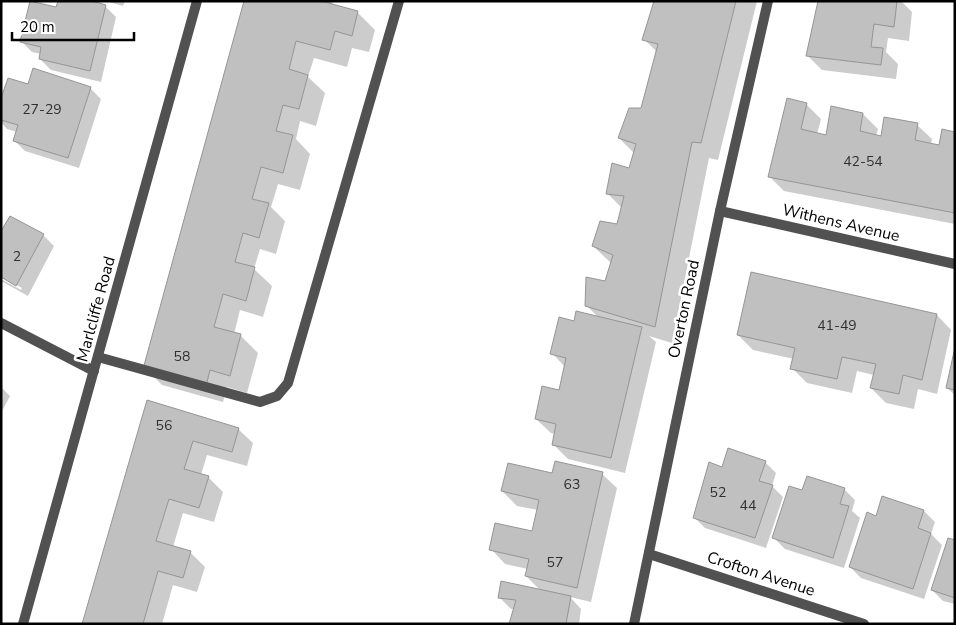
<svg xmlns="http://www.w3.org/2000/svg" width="956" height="625" font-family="'Nunito Sans',sans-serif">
  <rect width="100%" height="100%" fill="#fff"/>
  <g fill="#0003">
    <polygon points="106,1 125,1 123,6"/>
    <polygon points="245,1 333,1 332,6 357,12 375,30 369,52 352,48 347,67 314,58 308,77 325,93 316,126 300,121 296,139 310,154 300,190 278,184 271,207 285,221 276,254 260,249 254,269 272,286 263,317 240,310 234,334 241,336 258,353 247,393 227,387 223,402 162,385 145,368"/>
    <polygon points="655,1 757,1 718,160 709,158 672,343 649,336 656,342 625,473 568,459 553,444 555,434 551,433 536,419 560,392 565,367 552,353 575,322 599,318 586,305 606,283 611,263 593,246 618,225 622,208 607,193 630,169 634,153 619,138 642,109 657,52 644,39"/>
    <polygon points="819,1 901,1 912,12 909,41 888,38 886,52 898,64 896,79 822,70 808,56"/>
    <polygon points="105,6 116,17 101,82 51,70 40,59 41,54 32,52 21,41 57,9"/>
    <polygon points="29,85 90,88 101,99 79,168 25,151 14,140 17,132 7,129 1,122 1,102"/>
    <polygon points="806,104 821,119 817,134 827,137 863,114 878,129 876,136 882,137 917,125 932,139 931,145 940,147 955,133 955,224 784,191 770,177"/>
    <polygon points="10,217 43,235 54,246 28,296 1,281 1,279 21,290 22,288 1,276"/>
    <polygon points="937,315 951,330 937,394 918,389 914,409 886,403 871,388 874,375 857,371 852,393 807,383 792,368 794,359 753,350 738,335"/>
    <polygon points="955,353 955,395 947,388"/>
    <polygon points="1,387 10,396 1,413"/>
    <polygon points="147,402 238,429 253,443 247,466 207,455 201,475 208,477 223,492 214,522 183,513 173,547 190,552 205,567 197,592 173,585 162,624 83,624"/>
    <polygon points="765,462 776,473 772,486 783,497 766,548 705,528 694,517 723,468"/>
    <polygon points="602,474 617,488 591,602 570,597 581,609 579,624 510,624 515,609 511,609 500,598 541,591 526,576 528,569 505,564 491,549 533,533 538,510 517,506 502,491 553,475"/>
    <polygon points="844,489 855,500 852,511 860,518 844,568 785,549 774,538"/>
    <polygon points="883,498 924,511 935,522 931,534 942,545 924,599 861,578 850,567 877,517"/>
    <polygon points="955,541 955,604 943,601 932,590"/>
  </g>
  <g fill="#c0c0c0" stroke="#959595">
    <polygon points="30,1 56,7 58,1 92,1 106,5 90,71 39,59 41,47 20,42"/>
    <polygon points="244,1 321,1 358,11 352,36 335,31 330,50 296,41 289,69 308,75 299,109 283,105 276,131 293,135 283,173 261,167 252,199 269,203 259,238 243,233 235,262 255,267 246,301 223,294 214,327 241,334 230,376 210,370 206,386 143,369"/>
    <polygon points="654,1 736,1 701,143 692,142 655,327 585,306 586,277 605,281 613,255 592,246 600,221 617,224 624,196 606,194 612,163 629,168 636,144 618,138 629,108 641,108 658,44 642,40"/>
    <polygon points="818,1 897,1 894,27 874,24 871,47 883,48 881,65 806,56"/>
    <polygon points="33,68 91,87 68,158 13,141 18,125 1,120 1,98 8,78 28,84"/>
    <polygon points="787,98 807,103 801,129 826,135 831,106 863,113 860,131 881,136 884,117 918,123 915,140 939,145 942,129 955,132 955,213 768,177"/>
    <polygon points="10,216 44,234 16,286 1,277 1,231"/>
    <polygon points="751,272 937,314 922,380 903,375 899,394 870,388 876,364 842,357 837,379 790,369 795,348 737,335"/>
    <polygon points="576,311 642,327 611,458 552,445 556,424 535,419 542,386 559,390 566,358 550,354 559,317 574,321"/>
    <polygon points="955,347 955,390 946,388"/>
    <polygon points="147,400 239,428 232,452 193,441 184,469 209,476 199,508 169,499 156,541 191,551 183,578 158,571 143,624 82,624"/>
    <polygon points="728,448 766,461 759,481 773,485 755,538 693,518 709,462 722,467"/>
    <polygon points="555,461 603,472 577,588 525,576 529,559 489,550 495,523 532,531 539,500 501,491 508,463 552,473"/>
    <polygon points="807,476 845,488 840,504 849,506 833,558 772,538 789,486 802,490"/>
    <polygon points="882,496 924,510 918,528 931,533 913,589 849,567 867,512 876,516"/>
    <polygon points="948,538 955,540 955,598 931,590"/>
    <polygon points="501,581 571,596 566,624 509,624 516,600 498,598"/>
  </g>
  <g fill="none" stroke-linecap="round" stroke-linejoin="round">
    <polyline stroke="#515151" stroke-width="10" points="98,357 260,402 277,396 288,383 399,1"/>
    <g stroke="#515151" stroke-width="10">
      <polyline points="720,211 955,264"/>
      <polyline points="1,323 94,371"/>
      <polyline points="649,554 864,624"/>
      <polyline points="23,624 197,1"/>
      <polyline points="634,624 720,211 768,1"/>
    </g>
  </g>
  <g text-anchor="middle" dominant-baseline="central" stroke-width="5" stroke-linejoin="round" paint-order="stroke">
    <g font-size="14" fill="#303030">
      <text x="42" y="109">27-29</text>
      <text x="863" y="161">42-54</text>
      <text x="17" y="256">2</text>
      <text x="837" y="325">41-49</text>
      <text x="182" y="356">58</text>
      <text x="164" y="425">56</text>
      <text x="572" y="484">63</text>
      <text x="718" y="492">52</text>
      <text x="748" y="505">44</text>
      <text x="555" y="562">57</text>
    </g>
    <g font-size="16" fill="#000" stroke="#fff">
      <text transform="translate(841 223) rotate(13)">Withens Avenue</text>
      <text transform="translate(96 309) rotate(-75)">Marlcliffe Road</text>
      <text transform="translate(684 309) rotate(-78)">Overton Road</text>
      <text transform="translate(761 574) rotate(18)">Crofton Avenue</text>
    </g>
  </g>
  <rect width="956" height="625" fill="none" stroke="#000000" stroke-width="5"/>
  <path d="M12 32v8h122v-8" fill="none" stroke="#000000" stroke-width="2.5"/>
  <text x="20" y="32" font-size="15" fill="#000000" stroke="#ffffff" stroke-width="4" paint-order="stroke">20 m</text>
</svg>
